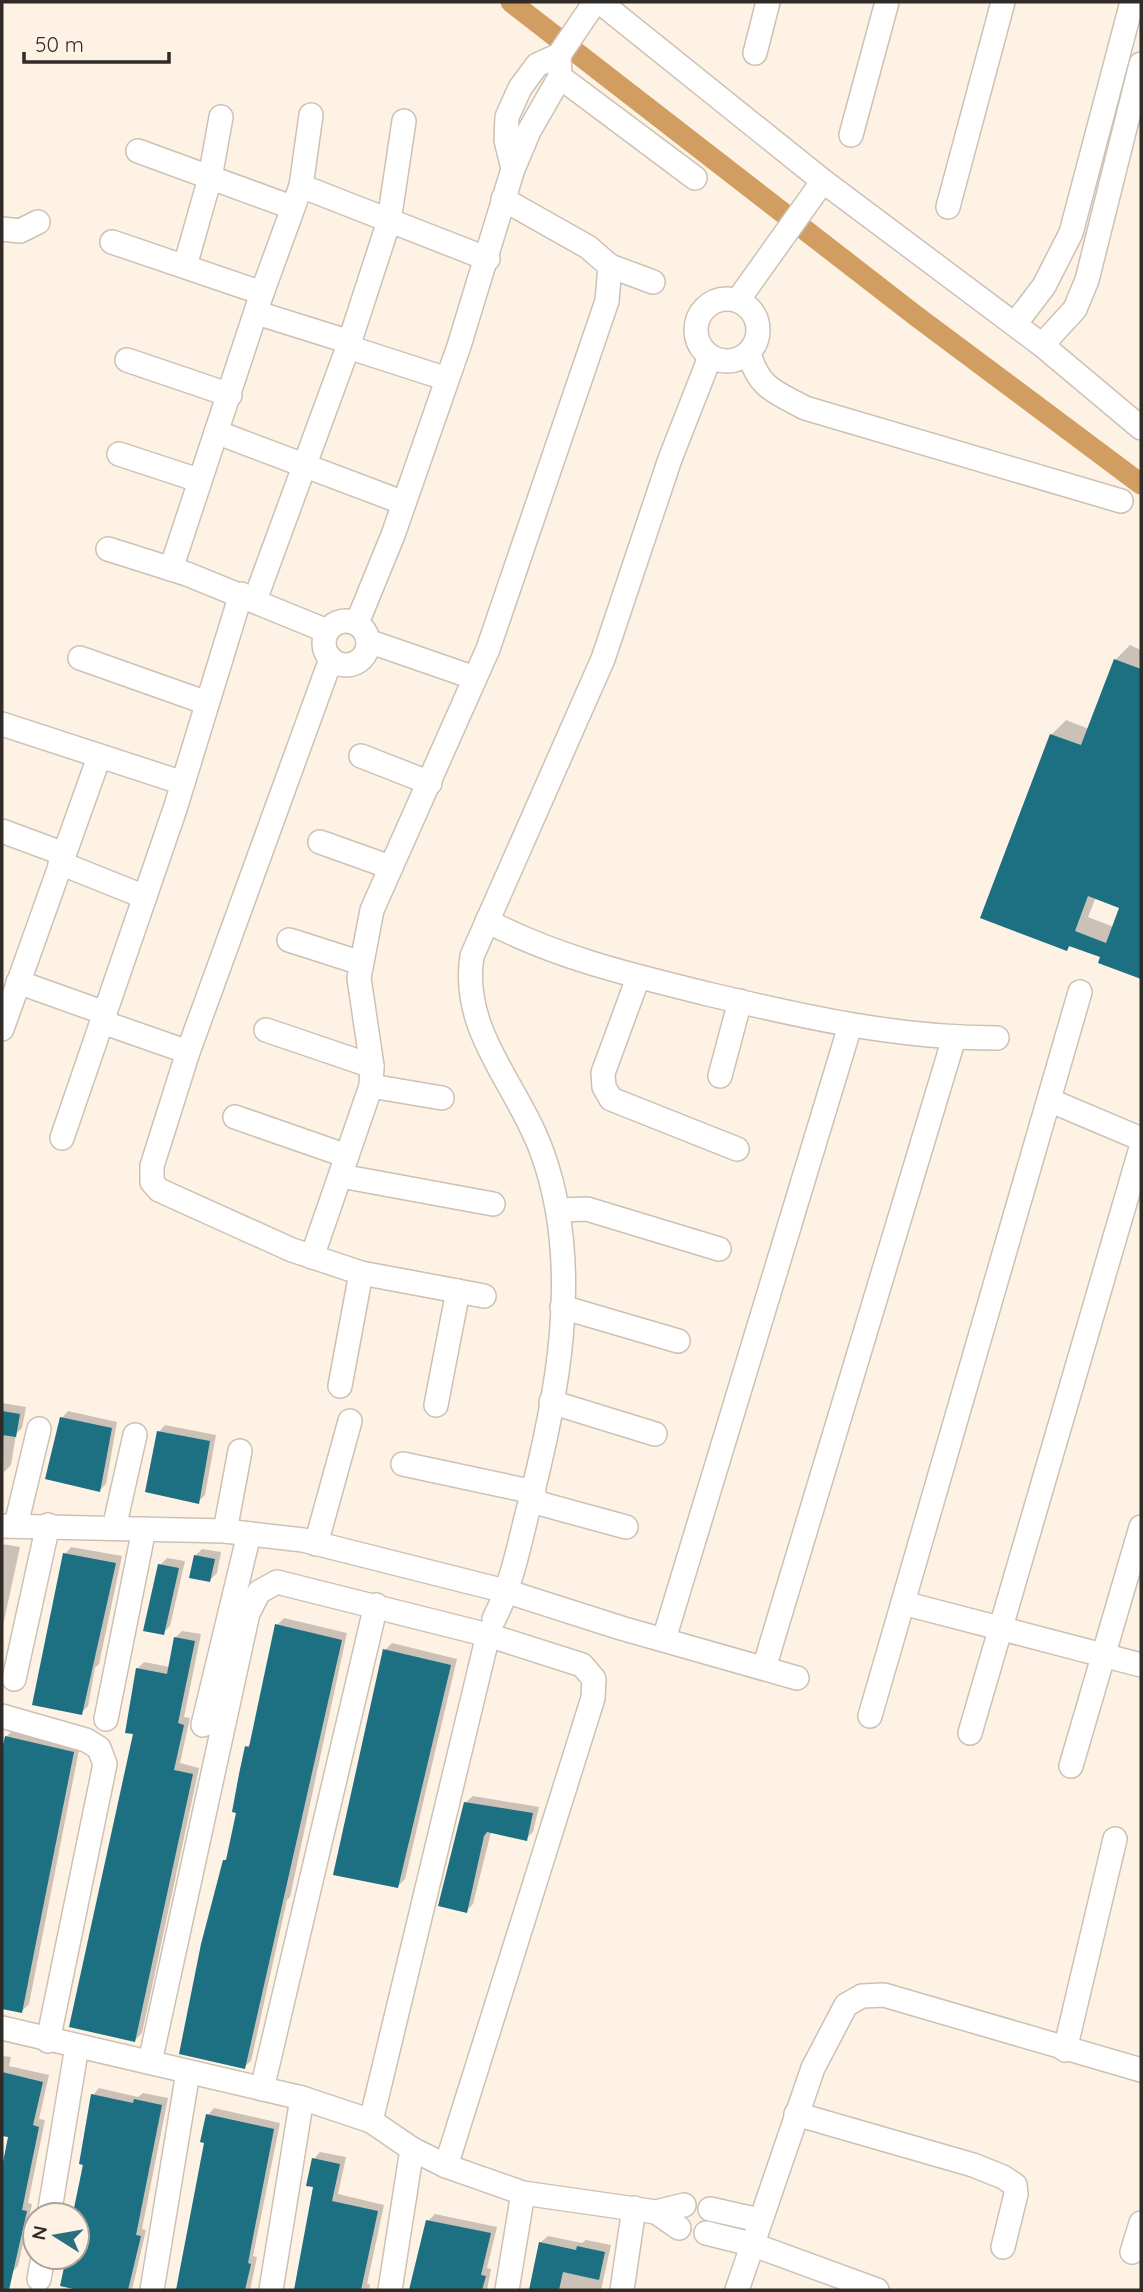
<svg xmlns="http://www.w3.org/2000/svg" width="1143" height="2292" font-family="Quicksand,sans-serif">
  <rect width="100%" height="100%" fill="#fef2e5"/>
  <g fill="#0003" fill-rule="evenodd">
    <path d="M1130,645L1141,650V978L1101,962L1103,956L1071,945L1067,949L1051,735L1066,720L1089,729L1115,660ZM1096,897L1121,907L1114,927L1088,917Z"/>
    <polygon points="2,1403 26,1407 22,1428 16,1434 11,1465 4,1472"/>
    <polygon points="68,1411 117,1422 106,1484 100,1490 62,1418"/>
    <polygon points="165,1425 216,1435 205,1495 198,1502 159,1432"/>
    <polygon points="2,1544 20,1547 2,1630"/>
    <polygon points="71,1547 122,1556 99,1664 95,1668 88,1706 81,1713 65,1554"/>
    <polygon points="202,1549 221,1552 217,1573 210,1580 195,1556"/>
    <polygon points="167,1558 185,1561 170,1626 163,1633 160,1565"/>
    <polygon points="284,1618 347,1633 290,1897 287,1900 251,2061 244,2067 225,1861 228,1857 238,1812 247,1747 252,1742 277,1625"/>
    <polygon points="182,1631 201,1634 184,1717 190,1718 180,1763 199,1768 142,2033 135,2040 137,1669 144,1662 170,1667 175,1638"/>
    <polygon points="392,1643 457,1659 405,1879 398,1886 385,1650"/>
    <polygon points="13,1730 80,1745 29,2004 22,2011 2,2007 2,1760 6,1737"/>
    <polygon points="473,1796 539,1807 533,1832 526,1839 491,1832 473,1904 466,1911 466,1802"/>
    <polygon points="2,2056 11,2057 9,2066 49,2075 39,2119 45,2120 28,2203 32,2204 18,2266 11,2273 2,2271 2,2175 17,2103 13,2093 2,2090"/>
    <polygon points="99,2088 138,2097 143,2093 168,2098 142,2229 146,2230 132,2290 82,2290 62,2285 67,2257 77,2257 75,2215 93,2095"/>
    <polygon points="214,2108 280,2123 253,2256 257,2257 250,2290 177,2290 206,2142 208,2115"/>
    <polygon points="320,2152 346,2157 338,2194 384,2205 367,2284 370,2284 369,2290 297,2290 315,2186 314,2159"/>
    <polygon points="435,2214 497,2227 487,2268 491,2269 487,2290 416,2290 428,2221"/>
    <polygon points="548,2236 582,2243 586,2240 611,2245 601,2290 532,2290 541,2242"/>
  </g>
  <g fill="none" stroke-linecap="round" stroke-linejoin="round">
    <polyline stroke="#d29d60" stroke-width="21" points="511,2 916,316 1141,484"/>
  </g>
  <g fill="#1c7082" fill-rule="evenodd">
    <path d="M1114,659L1141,669V979L1098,963L1100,957L1069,946L1067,951L980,918L1050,734L1081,745ZM1088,896L1119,908L1106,943L1075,931Z"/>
    <polygon points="2,1411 20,1414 16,1437 2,1435"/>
    <polygon points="60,1417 112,1428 100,1492 45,1479"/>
    <polygon points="157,1431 210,1441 199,1504 145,1492"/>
    <polygon points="63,1553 116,1563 82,1715 32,1705"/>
    <polygon points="194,1555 215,1559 210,1582 189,1578"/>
    <polygon points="158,1564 179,1568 164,1635 143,1631"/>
    <polygon points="275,1624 342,1640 245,2069 179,2054 201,1944 223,1860 226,1860 236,1813 232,1812 239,1774 245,1746 249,1747"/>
    <polygon points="174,1637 195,1641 178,1723 184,1725 174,1770 193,1774 135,2042 69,2027 133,1734 125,1733 136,1668 167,1674"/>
    <polygon points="383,1649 451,1665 398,1888 333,1875"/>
    <polygon points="5,1736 74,1752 22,2013 2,2009 2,1750"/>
    <polygon points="464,1802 533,1813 527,1841 487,1832 484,1836 467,1913 438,1906"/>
    <polygon points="2,2072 43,2082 33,2125 39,2127 22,2210 27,2211 9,2290 2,2290 2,2167 8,2137 2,2136"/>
    <polygon points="91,2094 133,2103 134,2099 162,2105 136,2235 141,2236 128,2290 78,2290 60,2286 66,2258 77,2261 77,2209 74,2208 83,2165 79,2164"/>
    <polygon points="206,2114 274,2129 248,2263 251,2264 245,2290 176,2290 204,2143 200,2142"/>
    <polygon points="312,2158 340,2164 332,2201 378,2211 361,2290 294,2290 313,2187 306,2186"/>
    <polygon points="426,2220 491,2233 481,2275 486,2276 482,2290 409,2290"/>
    <polygon points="539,2242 576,2250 577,2246 605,2252 599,2280 563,2272 559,2290 529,2290"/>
  </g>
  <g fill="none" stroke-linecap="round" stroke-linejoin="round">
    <defs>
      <g id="minor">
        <polyline points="600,2 823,181 1042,345 1141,428"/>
        <polyline points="755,53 768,2"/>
        <polyline points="560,77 695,178"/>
        <polyline points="851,135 887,2"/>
        <polyline points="138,151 291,207"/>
        <polyline points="513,169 506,140 507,117 520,88 537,65 559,55 595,2"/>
        <polyline points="301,186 488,259"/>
        <polyline points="948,207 1003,2"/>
        <polyline points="2,229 20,231 38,222"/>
        <polyline points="112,242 262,293"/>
        <polyline points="185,266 210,178 221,117"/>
        <polyline points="610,266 653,282"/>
        <circle cx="727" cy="330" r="31"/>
        <polyline points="738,300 823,181"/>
        <polyline points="257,313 350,342"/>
        <polyline points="1015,324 1044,286 1071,233 1132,2"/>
        <polyline points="1042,345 1075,309 1087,280 1141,64"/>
        <polyline points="348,347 447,379"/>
        <path d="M749,354C760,389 774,391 805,408L1121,501"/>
        <polyline points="127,360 230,395"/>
        <polyline points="216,432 404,503"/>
        <polyline points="119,454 198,480"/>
        <polyline points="108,549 187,574 327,631"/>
        <polyline points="171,569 262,293 301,186 311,115"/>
        <polyline points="255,600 348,347 389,221 404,121"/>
        <circle cx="346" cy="643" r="22"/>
        <polyline points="357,623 393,535 459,346 513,169 529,131 560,77 559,55"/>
        <polyline points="368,641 475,678"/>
        <polyline points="80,658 207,703"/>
        <polyline points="331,659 188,1052 152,1166 152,1182 159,1190 292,1250 361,1273 484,1296"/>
        <polyline points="2,724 183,783"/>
        <polyline points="361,756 430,783"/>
        <polyline points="2,831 64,854"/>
        <polyline points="320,842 390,867"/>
        <polyline points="60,863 145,897"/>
        <path d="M487,921C558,958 631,975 708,994C804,1017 897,1038 997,1038"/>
        <polyline points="289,940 361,963"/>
        <polyline points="638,978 603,1073 604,1087 611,1099 737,1149"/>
        <polyline points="18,982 105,1013"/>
        <polyline points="102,1022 188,1052"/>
        <polyline points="2,1029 99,757"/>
        <polyline points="266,1030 372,1066"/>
        <polyline points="720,1076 740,1001"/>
        <polyline points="371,1086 442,1098"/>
        <polyline points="1049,1100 1141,1139"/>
        <polyline points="235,1117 347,1156"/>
        <polyline points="62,1138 175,809 241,594"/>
        <polyline points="341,1176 493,1204"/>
        <polyline points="559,1210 587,1209 719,1249"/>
        <polyline points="312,1257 371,1086 372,1066 359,978 372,910 488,649 607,301 610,266 588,247 503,199"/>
        <polyline points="562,1307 678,1341"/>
        <polyline points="340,1386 361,1273"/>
        <polyline points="551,1402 655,1434"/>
        <polyline points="436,1405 458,1291"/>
        <polyline points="403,1464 534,1492"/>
        <polyline points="531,1501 626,1527"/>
        <polyline points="16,1525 39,1429"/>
        <polyline points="2,1526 225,1531 303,1540 505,1591 621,1628 797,1678"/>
        <polyline points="114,1528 135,1435"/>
        <polyline points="225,1531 240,1451"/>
        <polyline points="316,1544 350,1421"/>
        <polyline points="903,1603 1141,1665"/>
        <path d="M494,1619C510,1588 518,1551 526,1518C557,1402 584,1267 542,1152C518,1085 460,1031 472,956L603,659L670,459L710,357"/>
        <polyline points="664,1639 850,1026"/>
        <polyline points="764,1668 954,1038"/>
        <polyline points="14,1679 48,1525"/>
        <polyline points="2,1716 86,1740 99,1748 105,1764 48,2041"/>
        <polyline points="870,1716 1080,992"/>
        <polyline points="106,1719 144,1529"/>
        <polyline points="203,1725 249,1534"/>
        <polyline points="970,1733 1141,1148"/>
        <polyline points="1071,1766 1141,1527"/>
        <polyline points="2,2028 302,2098 371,2121 412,2149 446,2166 523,2193 656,2212 684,2205"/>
        <polyline points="1065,2050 1115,1839"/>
        <polyline points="150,2062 248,1613 259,1592 277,1582 488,1635 582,1665 594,1679 593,1698 446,2166"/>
        <polyline points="262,2089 376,1605"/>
        <polyline points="796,2114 973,2165 1003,2177 1015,2185 1016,2194 1003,2247"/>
        <polyline points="371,2121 488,1635"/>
        <polyline points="710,2209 759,2220"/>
        <polyline points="656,2212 679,2228"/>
        <polyline points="49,2215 77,2046"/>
        <polyline points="706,2233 751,2244 877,2290"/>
        <polyline points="1132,2252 1141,2223"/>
        <polyline points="39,2279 43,2257"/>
        <polyline points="152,2290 188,2072"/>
        <polyline points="271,2290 302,2098"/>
        <polyline points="390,2290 412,2149"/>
        <polyline points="507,2290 523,2193"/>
        <polyline points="622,2290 634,2208"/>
        <polyline points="737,2290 813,2068 846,2005 862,1996 884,1995 1141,2070"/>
      </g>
    </defs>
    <use href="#minor" stroke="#cdc1b5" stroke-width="26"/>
    <use href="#minor" stroke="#fff" stroke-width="23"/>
  </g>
  <rect width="1143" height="2292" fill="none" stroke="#302b27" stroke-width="7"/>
  <g transform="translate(56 2236) rotate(281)"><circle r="33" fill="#fef2e5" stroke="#aca299" stroke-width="2"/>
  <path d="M0-5L12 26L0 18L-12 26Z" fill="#2a6f7f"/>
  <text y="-10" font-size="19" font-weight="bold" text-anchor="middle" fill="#302b27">N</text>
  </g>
  <path d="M24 52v10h145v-10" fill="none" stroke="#302b27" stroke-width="3.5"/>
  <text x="35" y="52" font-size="21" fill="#302b27" stroke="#fef2e5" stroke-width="5" paint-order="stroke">50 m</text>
</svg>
